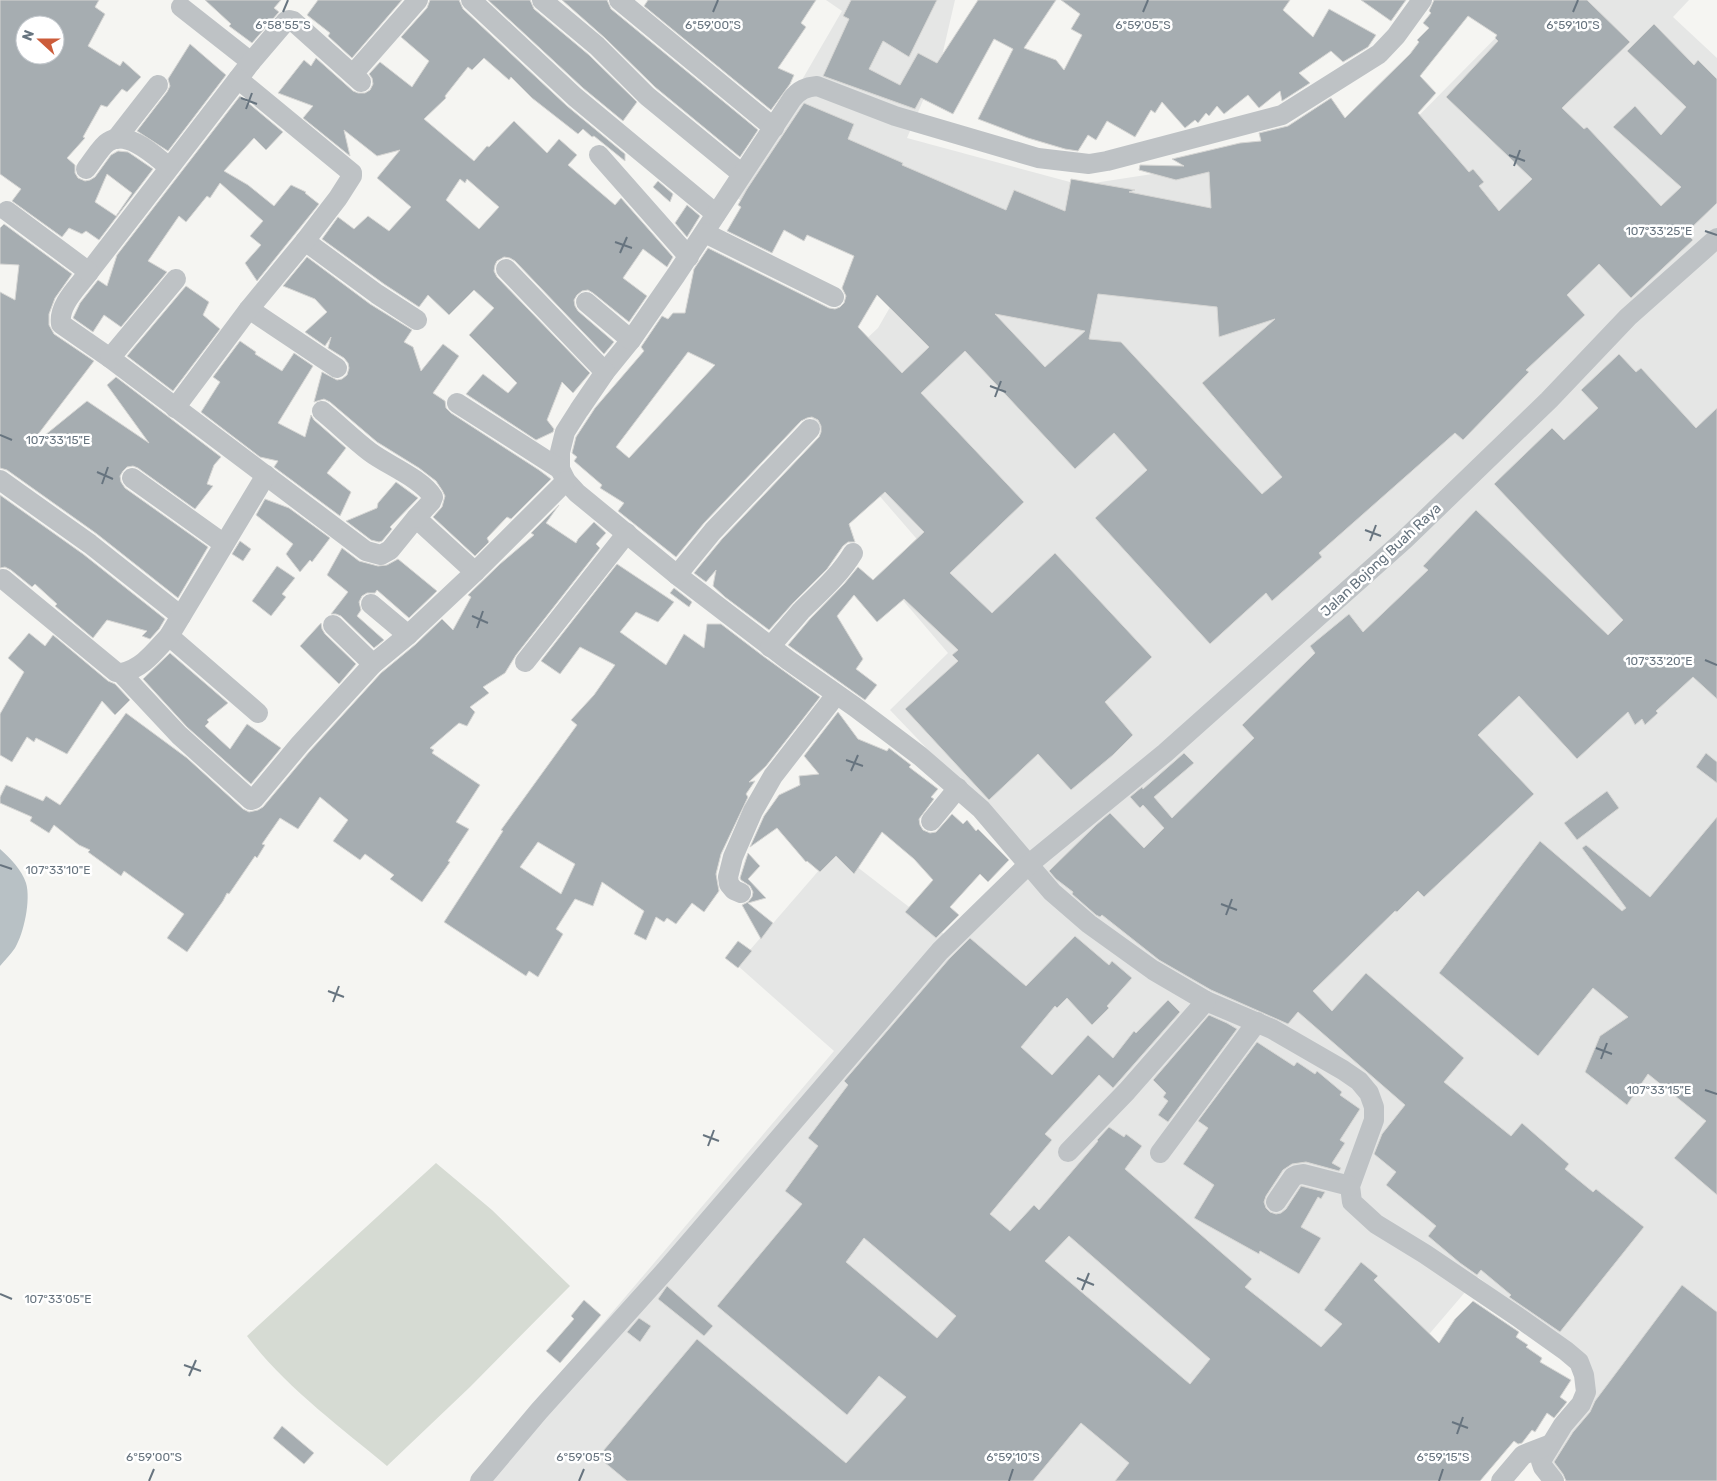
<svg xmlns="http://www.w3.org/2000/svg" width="1717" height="1481" font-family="Rubik,sans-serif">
  <rect width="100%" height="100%" fill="#f5f5f2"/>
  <polygon fill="#e5e6e5" points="826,0 955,0 942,56 907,138 1081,185 1269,156 1314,222 1533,0 1689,0 1673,17 1717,58 1717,1479 1569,1481 1542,1456 1587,1385 1590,1364 1478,1277 1348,1429 1344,1481 469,1481 834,1051 737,965 866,816 852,863 948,937 1026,852 890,710 948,653 889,584 922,545 774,374 847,357 878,328 908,276 734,197 842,11"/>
  <path fill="#d6dbd3" d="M436,1163L492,1210L570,1286L470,1387L387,1466C340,1427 283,1385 247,1336Z"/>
  <path fill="#b8c1c5" d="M0,849C10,858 22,870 26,883C31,900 24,933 15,948C11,954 5,960 0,966Z"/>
  <g fill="#a6adb1" stroke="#d6d6d4" fill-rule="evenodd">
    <path d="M0,0H99L95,7L105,14L88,46L120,66L123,61L141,77L127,92L122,89L107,107L101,105L83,137L85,138L67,158L75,165V173L78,178L85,181L90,180L95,177L111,155L118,151L128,152L134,156L153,169L99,240L86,231L82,234L69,228L62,237L12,201L21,189L0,174ZM25,25H55V55H25ZM107,174L132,193L116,216L95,202Z"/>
    <polygon points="205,0 281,0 274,8 279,12 252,43 229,26 231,24"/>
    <polygon points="318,0 402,0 352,58 329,37 328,36 330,33 307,15"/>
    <path d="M430,0H459L463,9L567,106L625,154V161L594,136L592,137L583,129L578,134L532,98L511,77L509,80L484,58L472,70L468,67L445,96L446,98L424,119L474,161L487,146L489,147L514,121L547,153L559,139L577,155L568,165L615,205L621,198L673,257L667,267L643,249L623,278L647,296L629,322L593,293L588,290L582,291L577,295L574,300L575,306L578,311L614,342L604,354L515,261L510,258L504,257L497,261L495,265L494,271L497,277L590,373L573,393L562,382L547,420L554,429L553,432L536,440L466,394L483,374L508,393L517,383L469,335L494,308L474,290L449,315L428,295L419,307L384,284L322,239L338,217L354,229L368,216L389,231L411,207L377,178L400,150L377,156L344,130L350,156L303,118L313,106L278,93L304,60L311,66L316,58L353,91L358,93H365L370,90L373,84L372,78L369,74L380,62L412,87L429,61L401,37L427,8ZM460,179L465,183L467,179L499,207L479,229L446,200Z"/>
    <polygon points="488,0 530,0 534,9 589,55 637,102 623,121 583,88"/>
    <polygon points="562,0 607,0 611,9 758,130 740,157 655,87 605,38"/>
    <polygon points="648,0 816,0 801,23 806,27 778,68 794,75 790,84 771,110 644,6"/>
    <polygon points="851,0 937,0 909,57 883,41 869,69 900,85 918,53 937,63 978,0 1056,0 1024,48 1056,60 1064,70 1082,35 1071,29 1080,14 1061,0 1290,0 1283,10 1313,37 1329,9 1376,35 1368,47 1343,62 1331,51 1299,73 1310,83 1282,101 1280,91 1259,108 1248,95 1224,114 1217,106 1209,116 1206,113 1198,123 1195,120 1185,128 1162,102 1155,113 1151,110 1135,137 1107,121 1096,140 1088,135 1078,151 1065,149 1028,138 978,119 1013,49 994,39 953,114 921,98 915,109 823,76 849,19 843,16"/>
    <polygon points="1361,0 1406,0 1391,21"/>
    <path d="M1434,0H1587L1630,42L1562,108L1584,129L1587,127L1661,206L1681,187L1613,127L1635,106L1661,135L1686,107L1627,51L1654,24L1694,65L1698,60L1717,79V203L1686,233L1693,240L1631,298L1599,264L1567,295L1585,315L1526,370L1529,372L1463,440L1455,433L1319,553L1322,557L1272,601L1266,593L1210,644L1095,518L1147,470L1114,433L1075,469L965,351L921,393L1024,502L950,573L992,613L1055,553L1152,657L1105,702L1133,735L1113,755L1071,790L1038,754L989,800L905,709L958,661L952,655L958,650L904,599L877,622L854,595L837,616L863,659L856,669L877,685L865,700L788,645L810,619L844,584L858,567L873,580L924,532L885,492L849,524L855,542H848L843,546L827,569L793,603L769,630L725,597L713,586L716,570L706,582L694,573L722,539L819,437L821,432V426L818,420L812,417L807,418L801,421L704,523L676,557L618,511L624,503L600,488L602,485L574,461L577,457L572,453L576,437L595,408L644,351L641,347L662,316L668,319L673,313H685L694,269L708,248L829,308L835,309L840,307L844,303L846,296L842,288L854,256L807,235L804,241L784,230L772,253L727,231L741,207L738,205L747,189L804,103L854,124L848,139L903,163L902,165L1006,210L1014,190L1065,211L1071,179L1135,190L1129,192L1211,208L1209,172L1176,180L1139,170L1140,165L1184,166L1172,159L1240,143L1261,141L1259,133L1288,126L1331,98L1345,118L1410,54L1419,42L1417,40L1429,28L1423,23L1431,13L1429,11ZM1468,16L1497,35L1495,38L1498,41L1446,97L1532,179L1499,211L1479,186L1484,182L1473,169L1469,172L1418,113L1436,93L1420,76ZM1098,294L1217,307L1219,337L1275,319L1202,383L1282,477L1262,494L1121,342L1089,339ZM877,295L929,347L902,373L858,327ZM995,314L1085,331L1045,367ZM688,352L715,365L629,458L616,447Z"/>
    <polygon points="190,44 226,75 168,151 137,131 167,92 170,86 168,79"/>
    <polygon points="240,96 283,132 266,150 254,138 224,171 248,185 274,206 291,185 306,192 305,193 319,204 257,281 245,263 261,245 250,236 263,221 220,183 210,198 207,196 186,222 179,216 148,261 167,272 121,327 104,315 93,332 73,318 80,303 98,280 107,286 117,255"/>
    <polygon points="658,181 673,194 670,202 653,187"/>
    <polygon points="687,205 700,216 687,237 675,223"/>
    <polygon points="4,224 72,274 55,298 49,314 49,325 54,334 94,361 36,437 39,440 87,401 149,443 107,385 116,377 221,457 214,465 207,484 213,486 195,509 138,468 133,466 127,467 123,471 120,476 121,482 125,488 208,547 178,598 97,534 7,470 0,468 0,292 15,300 19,265 0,264 0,228"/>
    <polygon points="307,257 370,304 412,330 404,342 413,347 421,371 443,344 459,356 433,393 445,401 446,408 451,413 539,470 551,479 511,519 507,517 487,538 489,542 475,556 433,517 442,507 445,496 442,490 436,481 419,468 377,442 330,402 324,399 314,402 322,372 337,380 342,379 347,375 349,368 348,363 344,358 328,348 331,337 325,346 305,332 327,312 315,299 283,286"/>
    <polygon points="186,286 209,302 203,315 220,329 173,391 127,356"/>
    <polygon points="240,341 256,352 255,354 282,371 294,353 313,366 278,423 305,437 311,415 314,420 346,448 327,473 351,492 340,516 274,467 278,461 260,457 201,412 220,382 213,377"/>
    <polygon points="1619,354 1636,372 1641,368 1696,428 1717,408 1717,699 1693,677 1656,711 1658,713 1645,725 1642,719 1635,725 1628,712 1577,759 1519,696 1478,735 1534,794 1424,897 1418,891 1397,912 1395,911 1313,991 1332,1011 1366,973 1464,1058 1444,1082 1511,1136 1522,1123 1569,1164 1565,1169 1593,1192 1596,1189 1644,1227 1560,1332 1509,1297 1511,1295 1481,1270 1477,1275 1460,1263 1428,1236 1436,1226 1386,1185 1396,1172 1374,1154 1382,1134 1405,1105 1298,1012 1288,1024 1211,990 1159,960 1102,915 1100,917 1096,915 1072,894 1073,892 1056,879 1049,871 1096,825 1110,813 1144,848 1164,828 1143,805 1140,808 1130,797 1142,787 1143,789 1184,753 1194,763 1154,797 1172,818 1254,738 1242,725 1315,653 1310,646 1349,614 1363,632 1428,570 1423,566 1476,510 1608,635 1623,620 1494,484 1552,428 1564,440 1598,408 1581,390"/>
    <polygon points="396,482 418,498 390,527 392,529 382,541 379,542 371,540 346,521 377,508 378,503"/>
    <polygon points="0,495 83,554 165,619 159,629 150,639 142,636 147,631 107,620 93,638 55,606 57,604 35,584 32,587 11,570 5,567 0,568"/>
    <polygon points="265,499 289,508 330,538 312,562 310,560 300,572 286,554 293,544 256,515"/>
    <polygon points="559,505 546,523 576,543 578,539 594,522 606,533 596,544 600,548 516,655 505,673 483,687 489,693 470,707 475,712 467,726 459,723 430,748 434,750 432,753 480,785 456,822 469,829 448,861 450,862 422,902 390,879 394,875 365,854 360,860 333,841 348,820 320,797 298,829 280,818 262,844 265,845 257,858 255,856 229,894 227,893 223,901 187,952 167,938 184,914 124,871 121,876 88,852 90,850 79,845 54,825 49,833 30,821 32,817 0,803 0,797 6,785 43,801 46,796 60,805 126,713 187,758 243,809 249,812 258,810 263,807 309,752 381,673 416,644 442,619 453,630 471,597 468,595 500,564 534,535 531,533"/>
    <polygon points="240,541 251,549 243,561 232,554"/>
    <polygon points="342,548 359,561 378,566 387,565 398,559 437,591 409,618 377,590 375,593 367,593 362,596 359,602 361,610 357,616 384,640 374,648 341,616 336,614 331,614 348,592 327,575"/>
    <path d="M617,564L674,602L658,622L636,612L620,632L666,665L684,634L704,648L707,624H721L763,656L820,697L766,766L749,782L755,781L746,794L748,797L721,854L716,874L719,891L704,912L692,903L676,924L667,918L664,922L656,917L646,940L634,934L644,911L602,882L593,906L575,899L556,929L563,934L538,977L529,971L526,976L444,922L503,831L501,830L577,725L571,720L594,695L615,665L580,647L560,674L541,661ZM538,842L575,864L561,894L520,867Z"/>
    <polygon points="277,566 295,578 282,594 286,597 271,616 252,601"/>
    <polygon points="674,588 692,602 689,607 670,593"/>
    <polygon points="321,623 322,629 325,634 356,664 339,684 300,646"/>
    <polygon points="29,633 45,646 53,635 108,681 115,684 130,700 115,715 102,701 67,754 36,738 34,742 27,737 12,762 0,755 0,714 24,672 8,658"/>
    <polygon points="170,653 228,703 207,720 209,722 205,726 230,749 247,724 281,748 251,784 187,727 143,679"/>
    <polygon points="838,712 858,739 887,751 889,748 911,765 909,767 938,789 931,797 934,799 919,819 920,825 923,830 930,833 936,832 952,814 963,824 967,820 976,831 978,829 1009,860 988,882 980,874 950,907 959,915 936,938 905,912 933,880 914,859 882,832 854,874 836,856 820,872 807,861 806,862 777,828 750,847 764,816 779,795 800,785 799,776 819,774 804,756"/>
    <polygon points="1706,753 1717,762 1717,783 1696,767"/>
    <polygon points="1607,791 1619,808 1577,840 1564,823"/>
    <polygon points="1717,817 1717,1195 1674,1158 1706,1121 1648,1074 1627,1105 1585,1072 1600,1036 1628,1017 1593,988 1538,1056 1439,973 1540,841 1622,911 1626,908 1582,848 1586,845 1650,897"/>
    <polygon points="748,853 760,866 748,879 766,898 748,903 773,923 761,939 742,905 748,902 752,897 753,892 750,886 741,880 740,878"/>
    <path d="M1075,936L1109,965L1112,961L1132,978L1107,1006L1109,1008L1092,1025L1067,998L1057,1008L1055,1006L1021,1047L1052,1075L1088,1035L1113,1058L1134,1031L1136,1033L1168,1000L1180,1012L1113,1088L1099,1075L1045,1134L1052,1140L990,1214L1010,1231L1034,1205L1039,1210L1098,1141L1097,1140L1109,1127L1124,1137L1126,1134L1142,1146L1125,1169L1252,1279L1245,1287L1321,1347L1342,1324L1324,1310L1361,1262L1378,1276L1374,1280L1439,1343L1455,1319L1473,1301L1519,1332L1516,1337L1528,1345L1526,1347L1542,1358L1540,1362L1571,1380L1560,1397L1567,1402L1554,1418L1547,1413L1535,1432L1532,1430L1522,1443L1518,1444L1514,1441L1480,1481H1115L1129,1463L1081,1423L1033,1481H627L598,1457L697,1339L846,1463L906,1397L879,1376L847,1415L717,1306L802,1204L785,1191L818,1146L808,1138L848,1085L844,1081L949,959L970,938L1026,986ZM1069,1236L1210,1359L1190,1384L1045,1261ZM864,1238L956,1316L937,1338L846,1262Z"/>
    <polygon points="738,941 752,951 738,968 725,958"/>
    <polygon points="1209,1015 1227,1023 1237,1029 1168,1122 1158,1115 1168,1101 1163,1097 1166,1093 1153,1080"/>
    <polygon points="1257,1042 1294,1066 1297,1062 1315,1074 1317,1071 1342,1092 1340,1095 1360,1109 1340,1140 1345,1143 1332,1163 1341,1168 1339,1171 1306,1162 1292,1164 1283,1170 1266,1196 1264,1202 1266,1208 1270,1212 1276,1214 1281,1213 1286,1209 1301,1186 1325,1192 1321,1199 1318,1197 1301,1227 1321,1238 1299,1274 1260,1251 1259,1254 1194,1218 1214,1185 1183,1164 1208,1128 1198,1121"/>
    <polygon points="1682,1285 1717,1312 1717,1481 1566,1481 1563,1474 1554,1462 1573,1432 1590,1412 1595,1401"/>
    <polygon points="667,1286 713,1326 704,1336 658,1299"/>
    <polygon points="584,1300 601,1315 560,1363 546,1351 574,1319 571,1316"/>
    <polygon points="639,1318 651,1326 640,1342 627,1332"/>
    <polygon points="282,1426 314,1453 304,1464 273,1438"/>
  </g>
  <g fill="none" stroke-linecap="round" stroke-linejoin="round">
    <g stroke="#bec2c5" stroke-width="20">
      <polyline points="471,0 575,97 716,214"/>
      <polyline points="542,0 597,46 647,96 742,174"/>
      <polyline points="619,0 774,128"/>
      <path d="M1422,0L1396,36L1379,54L1282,115L1107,161L1089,164L1038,158L895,116L817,86C806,87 799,90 792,99L676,275L631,340L605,372L579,410L565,432L560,452V469L566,481L577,493L677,575L788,660L855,707L920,756L981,809L1052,892L1089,924L1153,970L1206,1001L1272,1029L1343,1070L1359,1081L1369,1093L1374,1107V1120L1350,1186L1352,1202L1376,1224L1425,1254L1518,1317L1566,1351L1579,1362L1584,1375L1586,1392L1581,1404L1563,1425L1541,1461L1543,1467L1554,1481"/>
      <polyline points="181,7 251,62"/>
      <polyline points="353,74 418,0"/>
      <path d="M361,82L293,21L289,20L286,21L251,62L89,272C78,287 58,305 61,324L110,358L366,551L381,555L390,550L416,518L475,572"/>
      <polyline points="116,139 158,85"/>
      <polyline points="599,155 689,257"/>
      <path d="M86,169C92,162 101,146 108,142C127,129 155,156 169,167"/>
      <polyline points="7,211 89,272"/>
      <polyline points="705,233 834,297"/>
      <polyline points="305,241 377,294 417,320"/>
      <polyline points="506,269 605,372"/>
      <polyline points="586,302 631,340"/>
      <polyline points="249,309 337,368"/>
      <polyline points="110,358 176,279"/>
      <polyline points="457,403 560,469"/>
      <polyline points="175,408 249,309 305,241 338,198 352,176 352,173 238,79"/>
      <path d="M322,411C338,424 353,439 370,452C387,465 421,478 433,497L431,502L416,518"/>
      <polyline points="132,478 224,544"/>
      <polyline points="0,480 90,544 181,616"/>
      <polyline points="677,575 713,531 810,429"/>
      <polyline points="3,579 116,672 121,673 179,735 251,800 254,799 300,744 373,664 408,635 475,572 566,481"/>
      <polyline points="371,604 408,635"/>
      <polyline points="333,625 373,664"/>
      <polyline points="169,636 258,713"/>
      <path d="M770,647C780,635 791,623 801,611C820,592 839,576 853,553"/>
      <polyline points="525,662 627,533"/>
      <path d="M121,673C142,669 155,651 169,636L266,475"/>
      <polyline points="931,821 958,788"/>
      <polyline points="741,893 734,890 729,884 728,877 733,857 753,811 773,776 836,695"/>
      <polyline points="1068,1152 1127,1091 1206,1001"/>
      <polyline points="1160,1153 1257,1022"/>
      <polyline points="1276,1202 1293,1177 1297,1175 1303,1174 1350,1186"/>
      <polyline points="480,1481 539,1411 665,1271 940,951 1028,865 1165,753 1404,540 1549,400 1628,317 1717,238"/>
      <polyline points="1501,1481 1523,1455 1551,1444"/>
    </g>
  </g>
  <path fill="none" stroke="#67747f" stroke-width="2" d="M283,12L288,0M713,12L718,0M1143,12L1148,0M1573,12L1578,0M241,98L257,104M246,109L252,93M1509,155L1525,161M1514,166L1520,150M1705,231L1717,235M615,242L632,248M620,253L627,237M990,386L1006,392M995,397L1001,381M0,435L12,440M97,472L113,479M102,484L108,467M1365,530L1381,536M1370,541L1376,525M472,616L488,623M477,628L483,611M1705,660L1717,665M846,760L863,766M851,771L858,755M0,865L12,869M1221,904L1237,910M1226,915L1232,899M328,991L344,997M333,1002L339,986M1596,1048L1612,1054M1601,1059L1607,1043M1705,1090L1717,1094M703,1135L719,1141M708,1146L714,1130M1077,1278L1094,1285M1082,1290L1089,1273M0,1294L12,1299M184,1365L201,1371M189,1376L196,1360M1452,1422L1468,1428M1457,1434L1463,1417M149,1481L154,1469M579,1481L584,1469M1009,1481L1013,1469M1439,1481L1443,1469"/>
  <g text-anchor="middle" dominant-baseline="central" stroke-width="5" stroke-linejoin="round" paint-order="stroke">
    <g font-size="14" fill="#67747f" stroke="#fff">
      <text transform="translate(1381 560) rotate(-43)">Jalan Bojong Buah Raya</text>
    </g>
  </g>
  <g font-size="12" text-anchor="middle" fill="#67747f" stroke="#fff" stroke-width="5" stroke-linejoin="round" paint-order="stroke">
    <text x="283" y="29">6°58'55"S</text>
    <text x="713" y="29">6°59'00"S</text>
    <text x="1143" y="29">6°59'05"S</text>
    <text x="1573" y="29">6°59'10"S</text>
    <text x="1659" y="235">107°33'25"E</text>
    <text x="58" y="444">107°33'15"E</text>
    <text x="1659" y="665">107°33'20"E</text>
    <text x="58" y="874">107°33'10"E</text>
    <text x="1659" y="1094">107°33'15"E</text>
    <text x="58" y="1303">107°33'05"E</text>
    <text x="154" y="1461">6°59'00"S</text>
    <text x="584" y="1461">6°59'05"S</text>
    <text x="1013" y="1461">6°59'10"S</text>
    <text x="1443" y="1461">6°59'15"S</text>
  </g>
  <g transform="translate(40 40) rotate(291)"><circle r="24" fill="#ffffff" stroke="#c2c7cc"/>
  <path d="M0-4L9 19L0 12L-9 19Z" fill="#cc5c3a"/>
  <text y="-8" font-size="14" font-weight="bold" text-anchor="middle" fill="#67747f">N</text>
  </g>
</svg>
